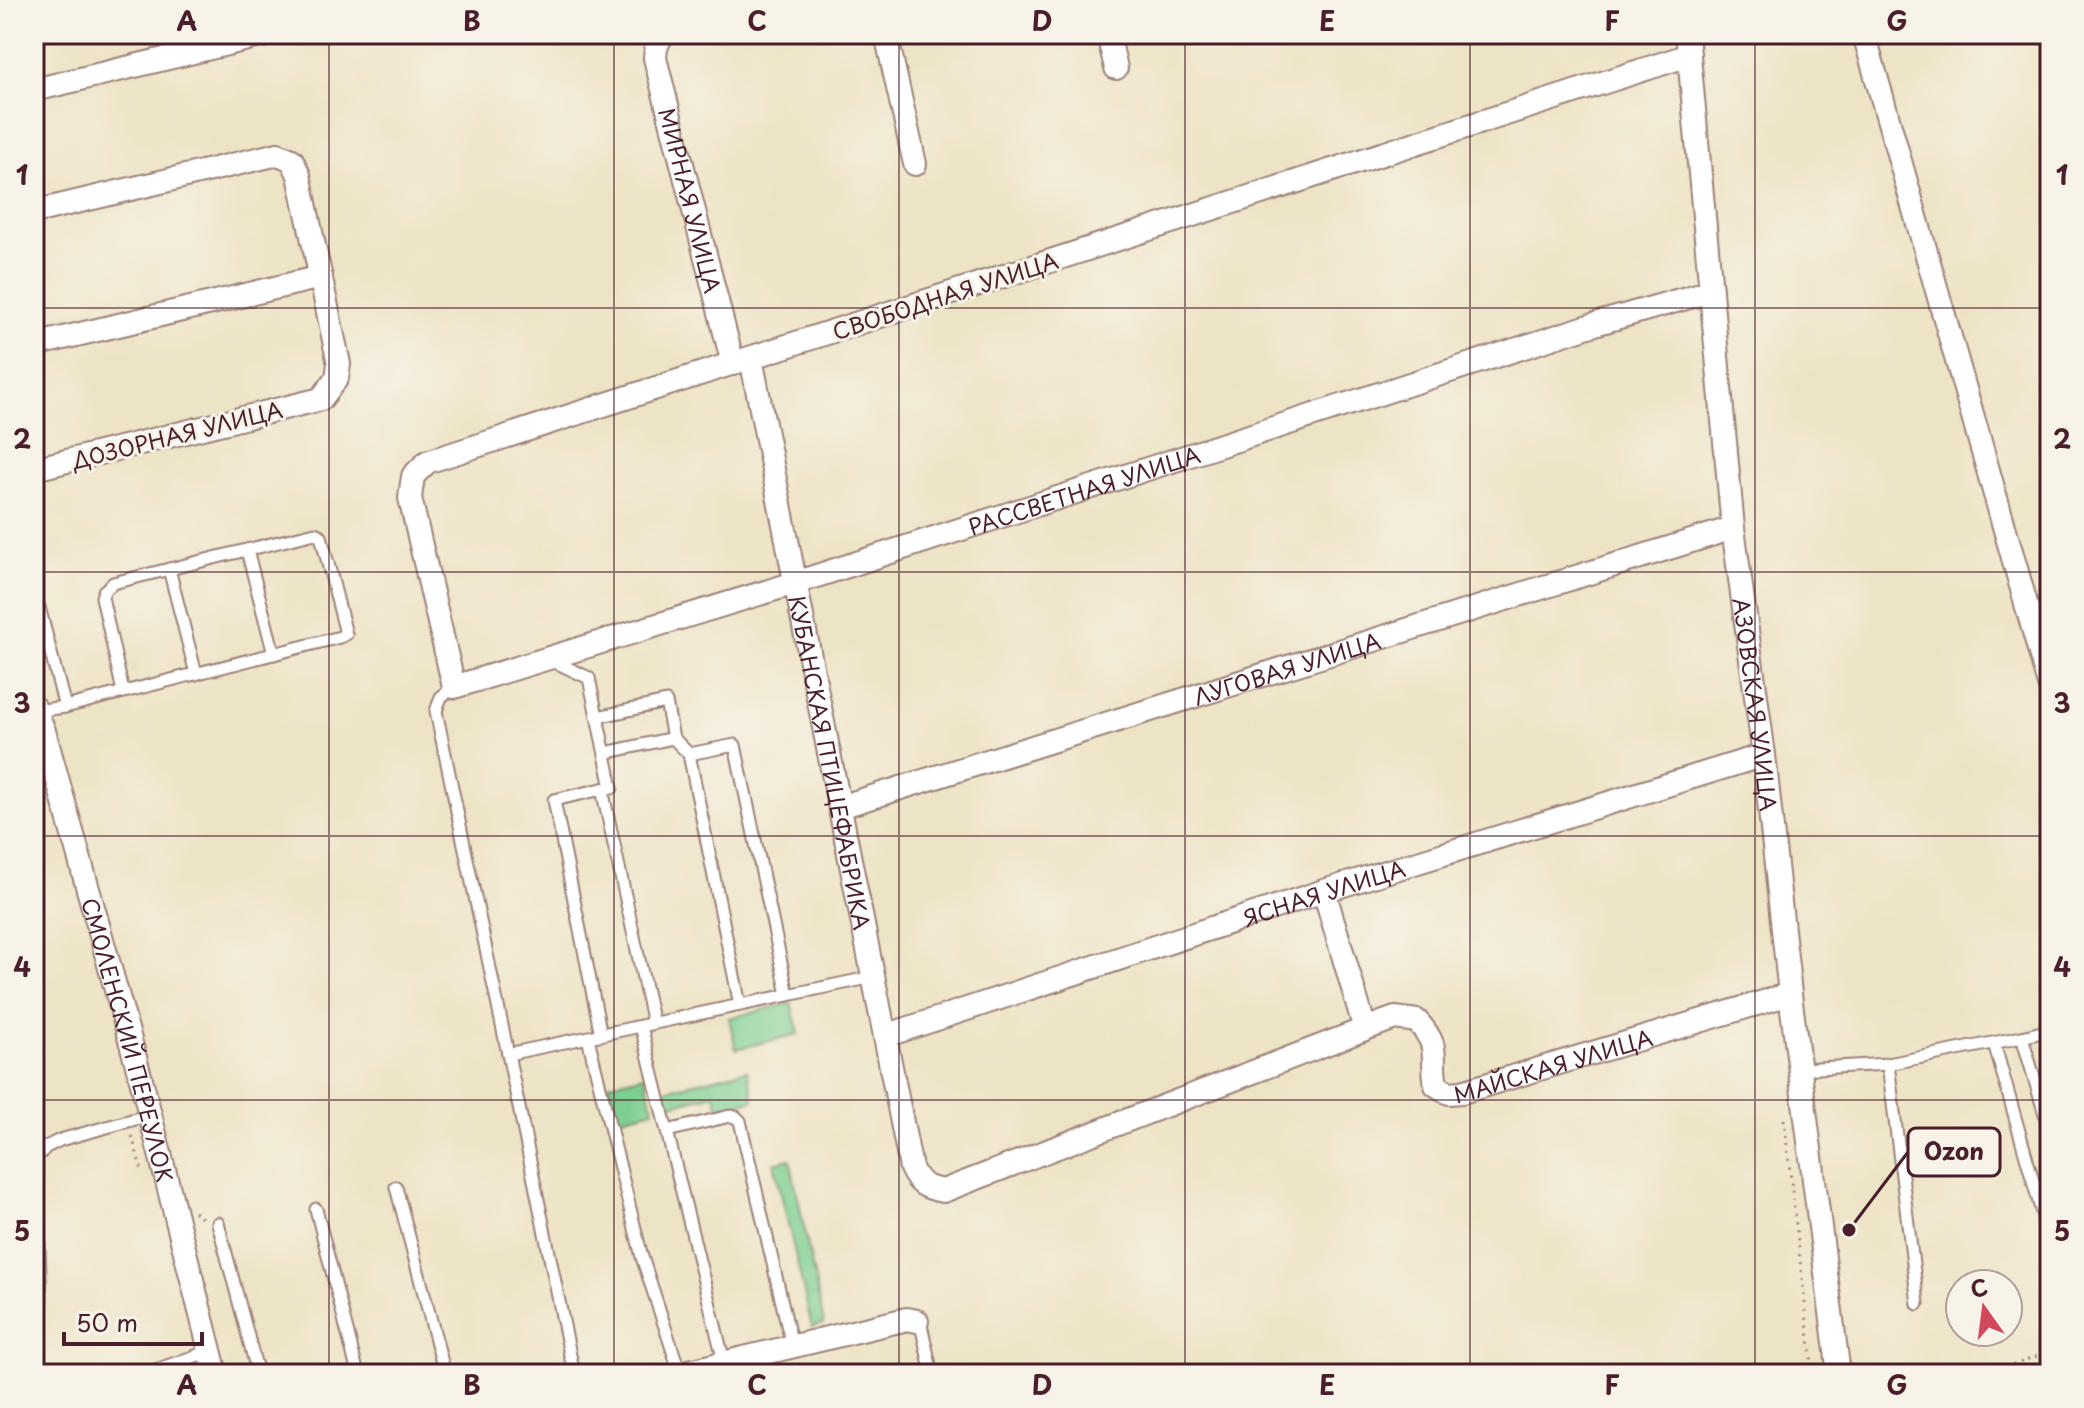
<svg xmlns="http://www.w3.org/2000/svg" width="2084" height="1408" font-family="'Playpen Sans',sans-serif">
  <rect width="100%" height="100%" fill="#f7f3e8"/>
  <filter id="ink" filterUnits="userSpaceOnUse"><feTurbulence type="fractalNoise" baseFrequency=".0125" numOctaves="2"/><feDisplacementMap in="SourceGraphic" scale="16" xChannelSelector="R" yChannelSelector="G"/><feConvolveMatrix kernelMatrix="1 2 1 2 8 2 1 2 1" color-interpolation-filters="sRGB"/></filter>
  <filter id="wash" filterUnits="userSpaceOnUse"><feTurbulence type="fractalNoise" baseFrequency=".006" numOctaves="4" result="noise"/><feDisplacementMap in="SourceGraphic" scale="32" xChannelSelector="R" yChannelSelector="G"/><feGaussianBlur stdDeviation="1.8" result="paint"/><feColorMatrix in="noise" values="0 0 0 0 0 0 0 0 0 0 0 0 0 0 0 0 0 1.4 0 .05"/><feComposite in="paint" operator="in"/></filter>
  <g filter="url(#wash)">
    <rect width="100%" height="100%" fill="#ede3c5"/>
    <g fill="#7dcf91" stroke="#64775e" stroke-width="2">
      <polygon points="791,1003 799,1034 736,1049 729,1018"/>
      <polygon points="747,1070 754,1100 719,1108 715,1094 665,1106 661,1091"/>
      <polygon points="645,1075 654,1110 617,1119 608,1084"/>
      <polygon points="790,1159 824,1324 812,1327 774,1163"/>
    </g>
  </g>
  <g filter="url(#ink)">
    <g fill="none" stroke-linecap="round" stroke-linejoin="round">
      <defs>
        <g id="lane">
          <polyline points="247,550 274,654"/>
          <polyline points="169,569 196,674"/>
          <polyline points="39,607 65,707"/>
          <polyline points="551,660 589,678 612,788 602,789"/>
          <polyline points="454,687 441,697 436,711 508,1054 873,977"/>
          <polyline points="35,711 65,707 340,637 346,634 321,536 315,533 113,583 104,591 102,597 123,692"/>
          <polyline points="597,717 666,702 673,738 605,753"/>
          <polyline points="673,738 689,754 740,1005"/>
          <polyline points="689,754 735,745 788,995"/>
          <polyline points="641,1026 724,1362"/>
          <polyline points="2050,1030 2022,1037 2050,1131"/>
          <polyline points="601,1035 554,800 602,789 653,1024"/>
          <polyline points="588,1038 642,1257 680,1373"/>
          <polyline points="1994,1043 2050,1241"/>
          <polyline points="508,1054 574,1374"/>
          <polyline points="1888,1064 1918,1304"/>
          <polyline points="1800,1069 1888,1064 2022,1037"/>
          <polyline points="667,1131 730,1116 736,1117 740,1121 792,1346"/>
          <polyline points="396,1187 445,1374"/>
          <polyline points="316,1209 358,1374"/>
          <polyline points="218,1223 258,1374"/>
          <polyline points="41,1306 36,1158 46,1147 60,1140 150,1115"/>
          <polyline points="917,1321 922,1329 932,1374"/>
          <polyline points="144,1374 210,1351"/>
        </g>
        <g id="street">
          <path id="s1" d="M662,34L656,48L655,58L733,364"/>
          <polyline points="886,34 915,164"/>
          <polyline points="1108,34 1116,68"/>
          <path id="s2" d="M1687,34L1733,528L1764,755L1790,994L1839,1374"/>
          <polyline points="1864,34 2050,688"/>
          <path id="s3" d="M1689,55L427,462L413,476L410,498L454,687L795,583L1595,324L1711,291"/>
          <polyline points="34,90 269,34"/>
          <polyline points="34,212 278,154 292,160 299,175 339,364 337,378 321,399 34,469"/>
          <polyline points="34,345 321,277"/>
          <path id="s4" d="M751,358L911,1168C918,1184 926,1188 943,1191L1365,1029"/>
          <path id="s5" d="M34,707L44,731L142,1083L216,1374"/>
          <path id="s6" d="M840,807L1733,528"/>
          <path id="s7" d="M1324,891L1365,1029L1395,1018L1417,1021C1442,1049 1430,1053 1436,1085L1449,1093L1462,1092L1790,994"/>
          <path id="s8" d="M885,1036L1324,891L1764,755"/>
          <polyline points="677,1374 907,1319 917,1321"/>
        </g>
      </defs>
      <use href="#lane" stroke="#9c8178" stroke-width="15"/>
      <use href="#street" stroke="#9c8178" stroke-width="26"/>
      <g stroke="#9c8178" stroke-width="3" stroke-dasharray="2 6" stroke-linecap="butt">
        <polyline points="1784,1119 1813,1374"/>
        <polyline points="132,1136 142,1171"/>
        <polyline points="194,1212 200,1215 203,1223"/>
        <polyline points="1990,1374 2050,1351"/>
      </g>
      <use href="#lane" stroke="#fff" stroke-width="11"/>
      <use href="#street" stroke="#fff" stroke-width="22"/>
    </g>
  </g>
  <path fill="none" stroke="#4a1f2b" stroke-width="2" stroke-opacity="0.55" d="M329,34V1374M614,34V1374M899,34V1374M1185,34V1374M1470,34V1374M1755,34V1374M34,308H2050M34,572H2050M34,836H2050M34,1100H2050"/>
  <g text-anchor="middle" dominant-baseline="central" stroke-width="6" stroke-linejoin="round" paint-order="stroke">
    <g font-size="22" fill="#4a1f2b" stroke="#f7f3e8">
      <text stroke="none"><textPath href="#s1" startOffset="172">МИРНАЯ УЛИЦА</textPath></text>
      <text transform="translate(945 295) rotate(-18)">СВОБОДНАЯ УЛИЦА</text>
      <text transform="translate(177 434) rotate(-14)">ДОЗОРНАЯ УЛИЦА</text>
      <text stroke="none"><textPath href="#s3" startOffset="2222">РАССВЕТНАЯ УЛИЦА</textPath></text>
      <text stroke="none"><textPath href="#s6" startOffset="468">ЛУГОВАЯ УЛИЦА</textPath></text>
      <text stroke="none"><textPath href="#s2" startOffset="674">АЗОВСКАЯ УЛИЦА</textPath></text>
      <text stroke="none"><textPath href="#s4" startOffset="412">КУБАНСКАЯ ПТИЦЕФАБРИКА</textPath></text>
      <text stroke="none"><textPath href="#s8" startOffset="462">ЯСНАЯ УЛИЦА</textPath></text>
      <text stroke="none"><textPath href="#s5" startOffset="346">СМОЛЕНСКИЙ ПЕРЕУЛОК</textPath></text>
      <text stroke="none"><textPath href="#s7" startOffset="390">МАЙСКАЯ УЛИЦА</textPath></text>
    </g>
  </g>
  <path fill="none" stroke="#4a1f2b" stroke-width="3" d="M1849 1230L1908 1152"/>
  <circle fill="#4a1f2b" stroke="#f7f3e8" stroke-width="3" cx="1849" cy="1230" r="8"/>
  <rect fill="#f7f3e8" stroke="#4a1f2b" stroke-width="3" x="1908" y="1128" width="92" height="48" rx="8"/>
  <g font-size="24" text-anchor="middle" font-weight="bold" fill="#4a1f2b">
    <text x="1954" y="1160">Ozon</text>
  </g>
  <rect width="2084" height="1408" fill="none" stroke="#f7f3e8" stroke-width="88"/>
  <g transform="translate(1984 1308) rotate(346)"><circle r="38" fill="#f7f3e8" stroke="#b29e9c" stroke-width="2"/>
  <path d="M0-6L14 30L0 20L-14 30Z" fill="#d1495b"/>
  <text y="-12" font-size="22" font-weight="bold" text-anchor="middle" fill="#4a1f2b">С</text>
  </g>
  <path d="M64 1332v12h138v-12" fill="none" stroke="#4a1f2b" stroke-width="4"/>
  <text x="76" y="1332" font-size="24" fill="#4a1f2b" stroke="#f7f3e8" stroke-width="6" paint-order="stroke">50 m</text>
  <rect x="44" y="44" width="1996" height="1320" fill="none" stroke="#4a1f2b" stroke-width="3"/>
  <g font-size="26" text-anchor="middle" font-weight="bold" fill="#4a1f2b">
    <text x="187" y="31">A</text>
    <text x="472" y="31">B</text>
    <text x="757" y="31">C</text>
    <text x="1042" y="31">D</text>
    <text x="1327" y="31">E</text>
    <text x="1612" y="31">F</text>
    <text x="1897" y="31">G</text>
    <text x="22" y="185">1</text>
    <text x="2062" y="185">1</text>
    <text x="22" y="449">2</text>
    <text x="2062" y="449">2</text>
    <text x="22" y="713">3</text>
    <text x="2062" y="713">3</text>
    <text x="22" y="977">4</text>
    <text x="2062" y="977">4</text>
    <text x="22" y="1241">5</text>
    <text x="2062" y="1241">5</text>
    <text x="187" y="1395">A</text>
    <text x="472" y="1395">B</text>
    <text x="757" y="1395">C</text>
    <text x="1042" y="1395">D</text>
    <text x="1327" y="1395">E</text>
    <text x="1612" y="1395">F</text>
    <text x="1897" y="1395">G</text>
  </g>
</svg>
